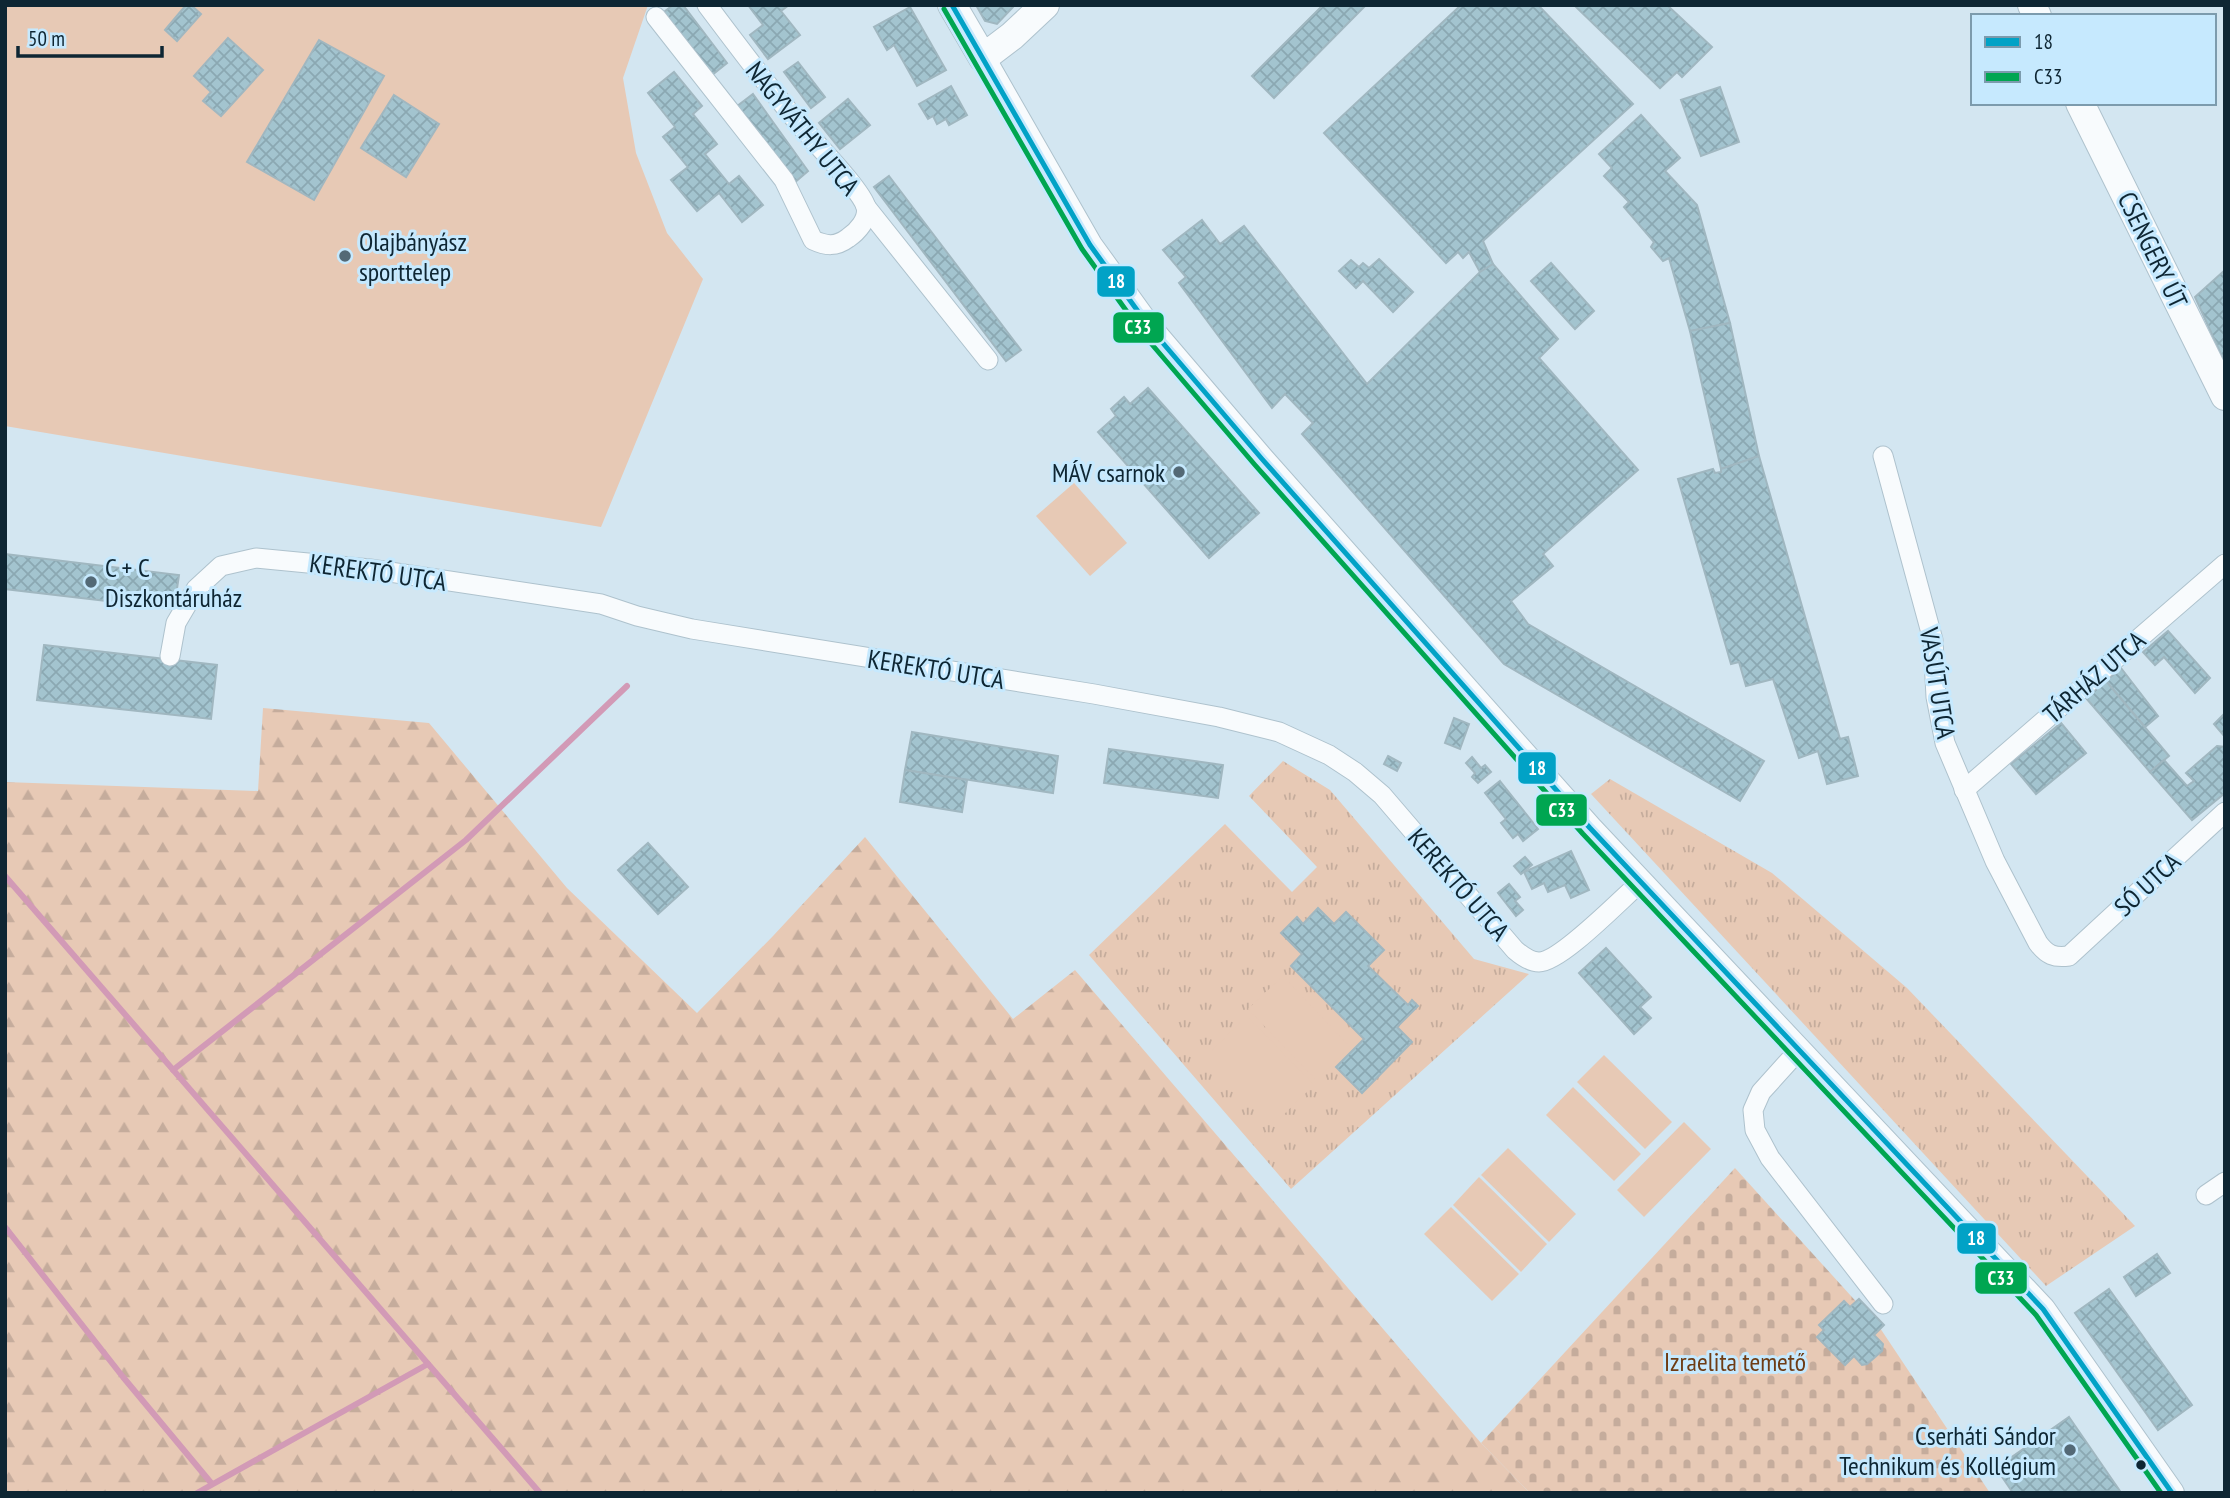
<svg xmlns="http://www.w3.org/2000/svg" width="2230" height="1498" font-family="'PT Sans Narrow',sans-serif">
  <defs>
    <pattern id="forest-firs" width="22" height="20" patternUnits="userSpaceOnUse" patternTransform="scale(1.75)"><rect width="22" height="20" fill="#e7c9b5"/><path d="M5 1l3.5 6h-7zM16 11l3.5 6h-7z" fill="#c5ac9c"/></pattern>
    <pattern id="cemetery-stones" width="16" height="16" patternUnits="userSpaceOnUse" patternTransform="scale(1.75)"><rect width="16" height="16" fill="#e7c9b5"/><path d="M2 7V4a2 2 0 0 1 4 0v3zM10 15v-3a2 2 0 0 1 4 0v3z" fill="#c5ac9c"/></pattern>
    <pattern id="park-tufts" width="24" height="20" patternUnits="userSpaceOnUse" patternTransform="scale(1.75)"><rect width="24" height="20" fill="#e7c9b5"/><path d="M3 7l-1-3M5 7V3M7 7l1-3M15 17l-1-3M17 17v-4M19 17l1-3" fill="none" stroke="#c5ac9c"/></pattern>
    <pattern id="building-cross-hatch" width="8" height="8" patternUnits="userSpaceOnUse" patternTransform="scale(1.75)"><rect width="8" height="8" fill="#a3c4cf"/><path d="M0 0l8 8M0 8l8-8" fill="none" stroke="#8ba8b2"/></pattern>
  </defs>
  <rect width="100%" height="100%" fill="#d3e6f1"/>
  <polygon fill="url(#forest-firs)" points="263,708 429,723 567,888 697,1013 773,936 865,837 1013,1019 1075,970 1481,1443 1530,1493 5,1493 5,782 258,791"/>
  <polygon fill="url(#cemetery-stones)" points="1735,1168 1880,1328 1990,1493 1530,1493 1481,1443"/>
  <g fill="url(#park-tufts)">
    <polygon points="1283,761 1330,790 1474,959 1529,974 1291,1189 1089,955 1225,824 1292,892 1317,867 1249,796"/>
    <polygon points="1610,779 1772,873 1907,988 2135,1226 2046,1286 1591,794"/>
  </g>
  <g fill="#e7c9b5">
    <polygon points="5,5 648,5 623,78 636,153 667,233 703,279 601,527 5,426"/>
    <polygon points="1074,483 1127,543 1090,576 1036,516"/>
    <polygon points="1283,976 1350,1047 1316,1080 1248,1009"/>
    <polygon points="1247,1016 1314,1085 1273,1125 1205,1057"/>
    <polygon points="1604,1055 1672,1122 1645,1149 1577,1082"/>
    <polygon points="1573,1087 1641,1154 1614,1181 1546,1115"/>
    <polygon points="1684,1122 1711,1149 1644,1217 1617,1190"/>
    <polygon points="1508,1148 1576,1214 1549,1242 1481,1175"/>
    <polygon points="1479,1177 1547,1244 1521,1272 1453,1205"/>
    <polygon points="1451,1207 1519,1274 1492,1301 1424,1234"/>
  </g>
  <g fill="none" stroke-linecap="round" stroke-linejoin="round">
    <g stroke="#d29ab6" stroke-width="6">
      <polyline points="5,876 540,1493"/>
      <polyline points="173,1070 466,840 627,686"/>
      <polyline points="5,1227 123,1377 212,1484"/>
      <polyline points="197,1493 428,1364"/>
    </g>
  </g>
  <g fill="url(#building-cross-hatch)" stroke="#a0b7c0" stroke-width="2">
    <polygon points="186,5 191,5 201,14 177,41 165,30"/>
    <polygon points="673,5 683,5 727,63 712,75 664,12"/>
    <polygon points="748,5 789,5 781,11 800,35 768,59 750,35 763,25"/>
    <polygon points="976,5 1012,5 1013,7 997,24 985,21"/>
    <polygon points="1323,5 1366,5 1274,98 1252,76"/>
    <polygon points="1461,5 1538,5 1633,104 1483,241 1493,264 1480,272 1469,252 1463,258 1458,252 1446,263 1324,133"/>
    <polygon points="1574,5 1667,5 1712,47 1682,77 1677,72 1660,88"/>
    <polygon points="910,7 946,70 917,86 894,45 887,50 874,27"/>
    <polygon points="228,38 263,70 221,116 203,101 211,92 194,76"/>
    <polygon points="319,40 384,76 314,200 247,162"/>
    <polygon points="798,62 825,97 811,108 784,72"/>
    <polygon points="674,72 702,106 693,114 717,144 705,154 729,184 739,176 763,205 742,222 719,193 697,211 671,180 688,167 663,137 675,127 648,93"/>
    <polygon points="951,86 967,115 949,125 946,119 937,124 933,116 928,119 919,104"/>
    <polygon points="1720,87 1739,142 1701,156 1681,100"/>
    <polygon points="753,94 808,171 794,183 736,107"/>
    <polygon points="394,95 439,124 406,177 361,148"/>
    <polygon points="848,99 870,125 840,149 819,123"/>
    <polygon points="1641,115 1680,158 1665,171 1697,205 1730,323 1690,331 1669,258 1663,261 1651,247 1654,242 1624,207 1629,202 1604,176 1612,168 1599,154"/>
    <polygon points="889,176 1021,350 1006,361 874,187"/>
    <polygon points="1202,220 1220,244 1244,226 1367,384 1480,272 1493,264 1558,339 1539,358 1638,470 1543,554 1553,566 1511,601 1528,624 1764,761 1740,801 1504,664 1302,434 1313,423 1285,394 1272,408 1179,283 1186,277 1163,250"/>
    <polygon points="1379,259 1413,292 1393,312 1363,281 1356,288 1339,271 1351,260 1359,267 1363,263 1369,268"/>
    <polygon points="1551,263 1594,311 1575,329 1531,281"/>
    <polygon points="2225,270 2225,363 2195,297"/>
    <polygon points="1730,323 1759,456 1721,469 1690,331"/>
    <polygon points="1148,388 1259,513 1209,558 1098,432 1116,416 1111,409 1124,397 1130,404"/>
    <polygon points="1759,456 1840,739 1848,737 1858,776 1827,784 1818,751 1799,758 1773,679 1746,686 1739,662 1731,664 1678,479 1713,469 1715,473 1721,472 1721,469"/>
    <polygon points="5,554 179,575 174,609 5,589"/>
    <polygon points="2168,631 2210,678 2195,693 2164,657 2155,665 2143,652"/>
    <polygon points="44,645 217,665 211,719 37,700"/>
    <polygon points="2121,668 2158,716 2145,727 2106,681"/>
    <polygon points="2106,681 2169,756 2150,772 2086,698"/>
    <polygon points="2225,713 2225,737 2214,724"/>
    <polygon points="1454,718 1469,724 1460,749 1445,743"/>
    <polygon points="2061,723 2086,753 2036,794 2011,764"/>
    <polygon points="912,732 1058,756 1053,793 905,770"/>
    <polygon points="2217,746 2225,747 2225,793 2192,820 2150,772 2164,760 2187,786 2194,781 2186,773"/>
    <polygon points="1109,749 1223,765 1218,798 1104,783"/>
    <polygon points="1388,756 1401,763 1397,771 1384,764"/>
    <polygon points="1472,757 1481,768 1485,765 1491,772 1478,783 1472,777 1475,773 1466,763"/>
    <polygon points="905,770 967,780 962,812 900,802"/>
    <polygon points="1500,781 1538,829 1523,841 1518,834 1513,838 1501,823 1506,819 1485,793"/>
    <polygon points="648,843 688,887 658,914 618,870"/>
    <polygon points="1571,851 1589,890 1571,898 1565,885 1548,892 1544,883 1532,889 1524,872"/>
    <polygon points="1525,857 1532,865 1521,874 1514,866"/>
    <polygon points="1509,884 1520,897 1515,901 1523,910 1516,916 1498,893"/>
    <polygon points="1318,908 1334,924 1346,912 1384,950 1368,966 1408,1005 1412,1000 1418,1006 1397,1027 1412,1042 1362,1093 1336,1067 1364,1039 1291,966 1302,954 1281,933 1297,917 1303,924"/>
    <polygon points="1606,948 1651,997 1640,1007 1651,1018 1634,1034 1579,973"/>
    <polygon points="2157,1254 2170,1273 2136,1296 2124,1277"/>
    <polygon points="2109,1289 2192,1405 2158,1430 2075,1313"/>
    <polygon points="1859,1299 1884,1325 1874,1335 1883,1344 1882,1351 1867,1364 1862,1365 1854,1356 1845,1365 1817,1337 1824,1330 1819,1325 1844,1301 1850,1307"/>
    <polygon points="2069,1417 2120,1491 2013,1493 1996,1468"/>
  </g>
  <g fill="none" stroke-linecap="round" stroke-linejoin="round">
    <defs>
      <g id="minor">
        <path d="M656,17L784,180L813,240C826,246 836,247 848,238C857,232 869,219 866,207C861,189 813,141 799,124C767,85 737,45 707,5"/>
        <polyline points="866,207 988,360"/>
        <path d="M1883,456L1933,640L1936,697L1945,743L1995,861L2038,943C2047,955 2054,958 2069,956L2225,812"/>
        <path d="M170,656L176,623L196,589L221,566L256,558L370,569L601,604L637,616L692,629L1094,694L1219,717L1279,732L1329,755L1355,772L1382,795L1515,950C1522,956 1530,962 1539,962C1561,962 1622,898 1641,882"/>
        <polyline points="1964,790 2225,564"/>
        <polyline points="1799,1050 1761,1092 1753,1110 1755,1130 1770,1158 1883,1304"/>
        <polyline points="2206,1195 2225,1182"/>
      </g>
      <polyline id="tertiary" points="983,58 1090,245 1150,328 1262,459 1590,828 2043,1309 2172,1493"/>
      <g id="secondary">
        <polyline points="952,5 983,58 1012,36 1045,5"/>
        <polyline points="2032,5 2037,16"/>
        <polyline points="2080,103 2225,396"/>
      </g>
    </defs>
    <use href="#minor" stroke="#aec2cd" stroke-width="21"/>
    <use href="#tertiary" stroke="#aec2cd" stroke-width="26"/>
    <use href="#secondary" stroke="#aec2cd" stroke-width="30"/>
    <use href="#minor" stroke="#f8fbfd" stroke-width="19"/>
    <use href="#tertiary" stroke="#f8fbfd" stroke-width="24"/>
    <use href="#secondary" stroke="#f8fbfd" stroke-width="28"/>
    <defs>
      <polyline id="bus-1" points="952,5 1090,245 1150,328 1262,459 1590,828 2043,1309 2172,1493"/>
      <polyline id="bus-2" points="944,9 1082,249 1143,334 1255,465 1583,834 2036,1315 2161,1493"/>
    </defs>
    <use href="#bus-1" stroke="#c6e9fe" stroke-width="10"/>
    <use href="#bus-2" stroke="#c6e9fe" stroke-width="10"/>
    <use href="#bus-1" stroke="#01a2c6" stroke-width="5"/>
    <use href="#bus-2" stroke="#00a651" stroke-width="5"/>
  </g>
  <g fill="#536976" stroke="#c6e9fe" stroke-width="2.5">
    <circle cx="345" cy="256" r="7"/>
    <circle cx="1179" cy="472" r="7"/>
    <circle cx="91" cy="582" r="7"/>
    <circle cx="2070" cy="1450" r="7"/>
  </g>
  <circle fill="#0e2633" stroke="#c6e9fe" stroke-width="2.5" cx="2141" cy="1465" r="6"/>
  <g text-anchor="middle" dominant-baseline="central" stroke-width="6" stroke-linejoin="round" paint-order="stroke">
    <g font-size="26" fill="#0e2633" stroke="#c6e9fe">
      <text transform="translate(803 128) rotate(51)">NAGYVÁTHY UTCA</text>
      <text transform="translate(2153 250) rotate(64)">CSENGERY ÚT</text>
      <text transform="translate(378 572) rotate(8)">KEREKTÓ UTCA</text>
      <text transform="translate(936 669) rotate(9)">KEREKTÓ UTCA</text>
      <text transform="translate(2094 677) rotate(-41)">TÁRHÁZ UTCA</text>
      <text transform="translate(1938 683) rotate(81)">VASÚT UTCA</text>
      <text transform="translate(1459 884) rotate(49)">KEREKTÓ UTCA</text>
      <text transform="translate(2147 884) rotate(-43)">SÓ UTCA</text>
    </g>
    <g font-size="26" fill="#0e2633" stroke="#c6e9fe" text-anchor="start">
      <text x="359" y="241">Olajbányász<tspan x="359" dy="30">sporttelep</tspan></text>
      <text x="1165" y="472" text-anchor="end">MÁV csarnok</text>
      <text x="105" y="567">C + C<tspan x="105" dy="30">Diszkontáruház</tspan></text>
      <text x="2056" y="1435" text-anchor="end">Cserháti Sándor<tspan x="2056" dy="30">Technikum és Kollégium</tspan></text>
    </g>
    <g font-size="26" fill="#6e3c14" stroke="#c6e9fe">
      <text x="1735" y="1361">Izraelita temető</text>
    </g>
  </g>
  <g stroke="#c6e9fe" stroke-width="2.5">
    <rect x="1096" y="265" width="40" height="33" rx="7" fill="#01a2c6"/>
    <rect x="1112" y="311" width="53" height="33" rx="7" fill="#00a651"/>
    <rect x="1517" y="751" width="40" height="34" rx="7" fill="#01a2c6"/>
    <rect x="1535" y="793" width="53" height="34" rx="7" fill="#00a651"/>
    <rect x="1956" y="1222" width="41" height="33" rx="7" fill="#01a2c6"/>
    <rect x="1974" y="1261" width="54" height="34" rx="7" fill="#00a651"/>
  </g>
  <g font-size="19" text-anchor="middle" font-weight="bold" fill="#fff">
    <text x="1116" y="288">18</text>
    <text x="1138" y="334">C33</text>
    <text x="1537" y="775">18</text>
    <text x="1562" y="817">C33</text>
    <text x="1976" y="1245">18</text>
    <text x="2001" y="1285">C33</text>
  </g>
  <rect width="2230" height="1498" fill="none" stroke="#0e2633" stroke-width="14"/>
  <rect x="1971" y="14" width="245" height="91" fill="#c6e9fe" stroke="#7c9bad" stroke-width="2"/>
  <rect x="1985" y="37" width="35" height="10" fill="#01a2c6" stroke="#7c9bad" stroke-width="2"/>
  <text x="2034" y="49" font-size="21" fill="#0e2633">18</text>
  <rect x="1985" y="72" width="35" height="10" fill="#00a651" stroke="#7c9bad" stroke-width="2"/>
  <text x="2034" y="84" font-size="21" fill="#0e2633">C33</text>
  <path d="M18 46v10h144v-10" fill="none" stroke="#0e2633" stroke-width="3.5"/>
  <text x="28" y="46" font-size="21" fill="#0e2633" stroke="#c6e9fe" stroke-width="5" paint-order="stroke">50 m</text>
</svg>
